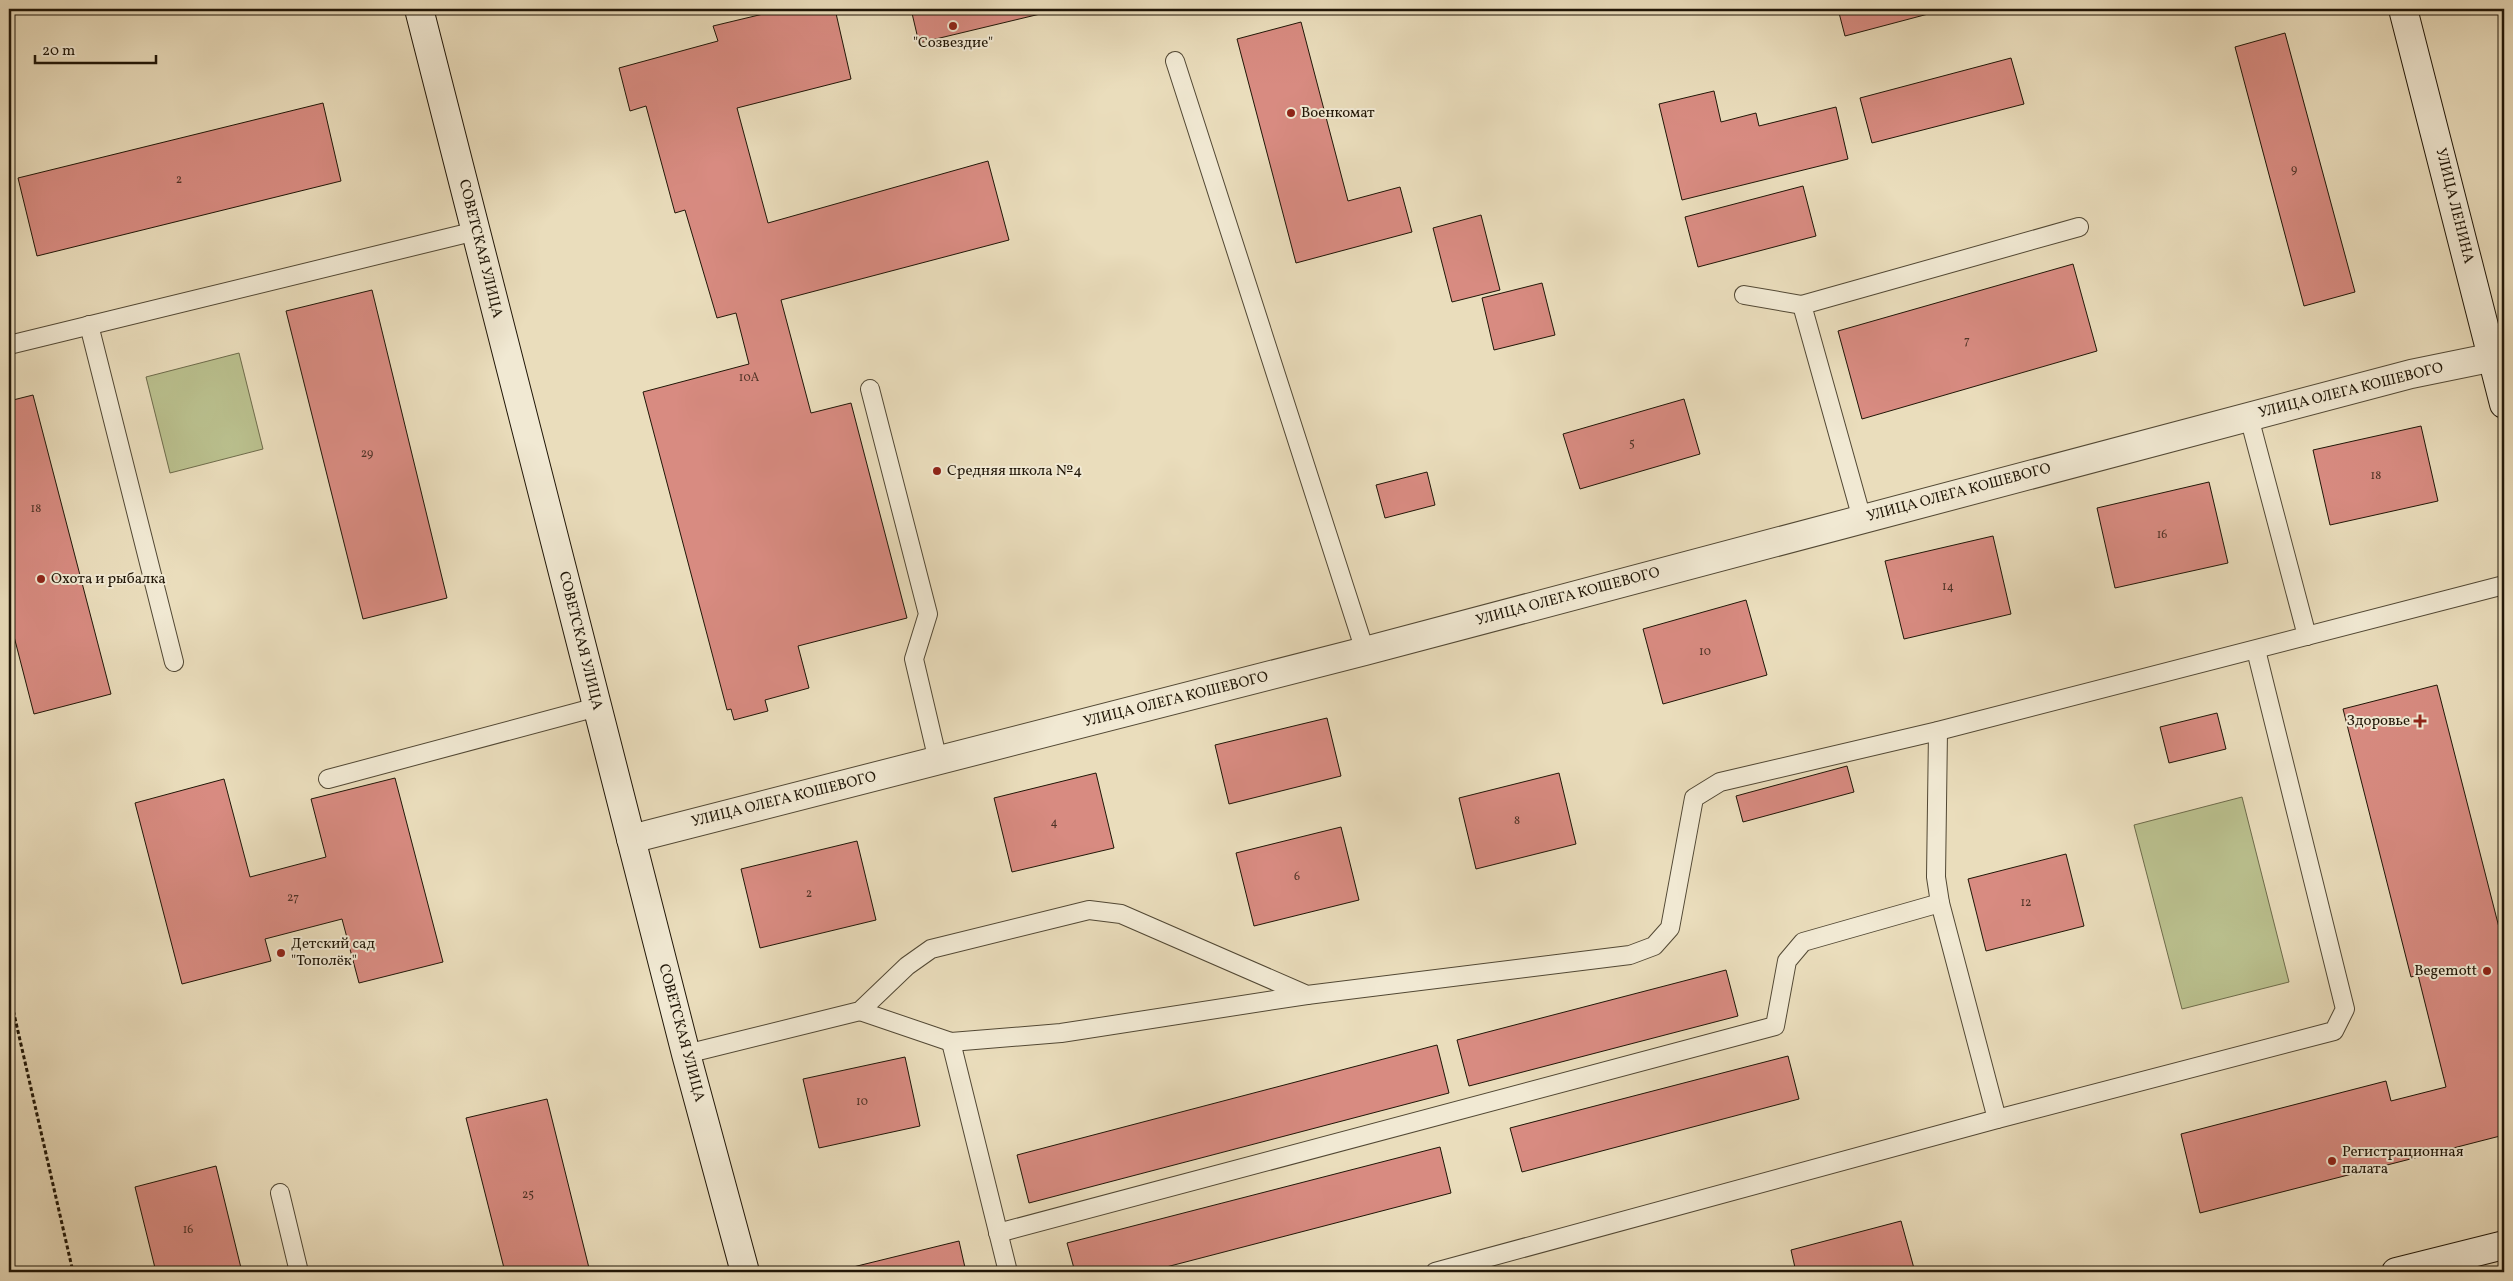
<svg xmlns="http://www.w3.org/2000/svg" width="2513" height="1281" font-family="Vollkorn,serif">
  <rect width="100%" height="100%" fill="#eaddbc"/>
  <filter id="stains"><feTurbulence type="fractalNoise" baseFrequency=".004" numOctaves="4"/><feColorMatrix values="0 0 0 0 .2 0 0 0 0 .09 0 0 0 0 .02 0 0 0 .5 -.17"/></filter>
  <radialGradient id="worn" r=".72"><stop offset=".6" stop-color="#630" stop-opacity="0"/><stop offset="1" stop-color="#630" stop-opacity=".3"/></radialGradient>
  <g fill="#bac08e" stroke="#6d6b4a">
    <polygon points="239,353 263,449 170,473 146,377"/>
    <polygon points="2242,797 2289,982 2182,1009 2134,825"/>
  </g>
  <g fill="#d88b81" stroke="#201607">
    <polygon points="784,9 835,9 851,79 737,108 768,223 988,161 1009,240 781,300 811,413 851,403 907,618 798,646 809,688 765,700 768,711 734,720 731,709 727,710 643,392 749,364 736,313 717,318 685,210 675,213 646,106 630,111 619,68 718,41 713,26"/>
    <polygon points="911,9 1061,9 919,43"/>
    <polygon points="1838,9 1947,9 1845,36"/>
    <polygon points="1301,22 1348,201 1400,187 1412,232 1296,263 1237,39"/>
    <polygon points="2285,33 2355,292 2304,306 2235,47"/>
    <polygon points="2011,58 2024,104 1872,143 1860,98"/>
    <polygon points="1714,91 1721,122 1756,113 1759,126 1836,107 1848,159 1682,200 1659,104"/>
    <polygon points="323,103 341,181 37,256 18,178"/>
    <polygon points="1803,186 1816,236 1698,267 1685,217"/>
    <polygon points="1481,215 1500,290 1452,302 1433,228"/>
    <polygon points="2073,264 2097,351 1862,419 1838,331"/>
    <polygon points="1542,283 1555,335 1494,350 1482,298"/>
    <polygon points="372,290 447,598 363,619 286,311"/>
    <polygon points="33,395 111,694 34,714 9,617 9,401"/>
    <polygon points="1684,399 1700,454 1580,489 1563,434"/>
    <polygon points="2421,426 2438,501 2330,525 2313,450"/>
    <polygon points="1427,472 1435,505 1385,518 1376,485"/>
    <polygon points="2209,482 2228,563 2115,588 2097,508"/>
    <polygon points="1993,536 2011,614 1904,639 1885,561"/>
    <polygon points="1746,600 1767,675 1663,704 1643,629"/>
    <polygon points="2437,685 2504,947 2504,1135 2200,1213 2181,1134 2386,1081 2391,1101 2446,1087 2418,975 2411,977 2343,709"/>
    <polygon points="2217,713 2226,749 2169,763 2160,727"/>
    <polygon points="1327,718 1341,776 1229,804 1215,745"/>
    <polygon points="1847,766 1854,792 1743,822 1736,796"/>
    <polygon points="1096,773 1114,848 1012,872 994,798"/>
    <polygon points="1559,773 1576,844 1476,869 1459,798"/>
    <polygon points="395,778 443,962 359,983 342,919 265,939 271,961 182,984 135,803 224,779 250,877 326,857 311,799"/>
    <polygon points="1341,827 1359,900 1254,926 1236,853"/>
    <polygon points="857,841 876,920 760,948 741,869"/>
    <polygon points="2066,854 2084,926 1986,951 1968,879"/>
    <polygon points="1726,970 1738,1016 1469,1086 1457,1040"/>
    <polygon points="1437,1045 1449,1093 1029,1203 1017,1155"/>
    <polygon points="1788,1056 1799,1099 1522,1172 1510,1128"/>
    <polygon points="905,1057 920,1126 819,1148 803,1079"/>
    <polygon points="547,1099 590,1272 505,1272 466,1118"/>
    <polygon points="1440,1147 1451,1193 1147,1272 1075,1272 1067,1243"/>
    <polygon points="216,1166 242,1272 156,1272 135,1187"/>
    <polygon points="1901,1221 1915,1272 1796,1272 1791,1250"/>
    <polygon points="959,1241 966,1272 850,1272 849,1268"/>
  </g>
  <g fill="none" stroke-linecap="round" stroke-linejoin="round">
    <defs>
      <g id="lane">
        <polyline points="1175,61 1365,651"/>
        <polyline points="1744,295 1802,305"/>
        <polyline points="89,325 174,662"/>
        <polyline points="9,345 476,231"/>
        <polyline points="870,389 928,614 914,659 938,761"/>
        <polyline points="2249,417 2307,636"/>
        <polyline points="1862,519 1802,305 2079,227"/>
        <polyline points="1938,731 1936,877 1940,903 1997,1119"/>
        <polyline points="328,779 597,707"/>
        <polyline points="860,1011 951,1042 1061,1033 1307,995"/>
        <polyline points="951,1042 1008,1272"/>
        <polyline points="686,1054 860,1011 907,966 931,949 1089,910 1121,914 1307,995 1630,955 1654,946 1670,928 1694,798 1720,782 1938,731 2504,585"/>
        <polyline points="280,1193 299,1272"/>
        <polyline points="998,1233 1775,1026 1787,961 1803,942 1940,903"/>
        <polyline points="1435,1272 1997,1119 2334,1031 2345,1009 2256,650"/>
      </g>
      <polyline id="street" points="631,839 1365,651 2411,374 2504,355"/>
      <g id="secondary">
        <polyline points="419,9 686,1054 745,1272"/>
        <polyline points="2403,9 2504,404"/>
        <polyline points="2396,1272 2504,1245"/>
      </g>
    </defs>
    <use href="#lane" stroke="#524834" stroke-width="20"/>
    <use href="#street" stroke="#524834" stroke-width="30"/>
    <use href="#secondary" stroke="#201607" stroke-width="30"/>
    <polyline stroke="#201607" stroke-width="3" stroke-dasharray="4 2.5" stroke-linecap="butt" points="9,992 73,1272"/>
    <use href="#lane" stroke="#f1e9d3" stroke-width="18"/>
    <use href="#street" stroke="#f1e9d3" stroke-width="28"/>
    <use href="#secondary" stroke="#f1e9d3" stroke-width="28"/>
  </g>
  <g fill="#8f2418" stroke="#f1e9d3" stroke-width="2">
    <circle cx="953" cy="26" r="5"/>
    <circle cx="1291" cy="113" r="5"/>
    <circle cx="937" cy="471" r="5"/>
    <circle cx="41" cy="579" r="5"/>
    <path d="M2417.5 713.5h5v5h5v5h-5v5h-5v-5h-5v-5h5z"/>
    <circle cx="281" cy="953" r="5"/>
    <circle cx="2487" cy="971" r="5"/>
    <circle cx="2332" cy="1161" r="5"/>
  </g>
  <g text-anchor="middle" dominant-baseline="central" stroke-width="4" stroke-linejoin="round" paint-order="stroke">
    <g font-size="12" fill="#4e3326">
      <text x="2294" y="170">9</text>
      <text x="179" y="180">2</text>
      <text x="1967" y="341">7</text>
      <text x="749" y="378">10А</text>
      <text x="1632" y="444">5</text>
      <text x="367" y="454">29</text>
      <text x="2376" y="476">18</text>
      <text x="36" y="509">18</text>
      <text x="2162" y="535">16</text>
      <text x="1948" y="587">14</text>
      <text x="1705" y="652">10</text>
      <text x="1517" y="821">8</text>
      <text x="1054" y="823">4</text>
      <text x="1297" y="877">6</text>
      <text x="809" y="894">2</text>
      <text x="293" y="898">27</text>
      <text x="2026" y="903">12</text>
      <text x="862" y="1102">10</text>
      <text x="528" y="1195">25</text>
      <text x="188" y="1230">16</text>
    </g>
    <g font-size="15" fill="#201607" stroke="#f1e9d3" text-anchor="start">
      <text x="953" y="43" text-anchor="middle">"Созвездие"</text>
      <text x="1301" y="113">Военкомат</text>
      <text x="947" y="471">Средняя школа №4</text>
      <text x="51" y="579">Охота и рыбалка</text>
      <text x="2410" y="721" text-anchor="end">Здоровье</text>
      <text x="291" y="944">Детский сад<tspan x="291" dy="17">"Тополёк"</tspan></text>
      <text x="2477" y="971" text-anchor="end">Begemott</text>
      <text x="2342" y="1152">Регистрационная<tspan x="2342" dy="17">палата</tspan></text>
    </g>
    <g font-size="15" fill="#201607" stroke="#f1e9d3">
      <text transform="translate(2454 206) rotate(76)">УЛИЦА ЛЕНИНА</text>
      <text transform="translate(480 249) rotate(76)">СОВЕТСКАЯ УЛИЦА</text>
      <text transform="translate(2351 391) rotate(-14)">УЛИЦА ОЛЕГА КОШЕВОГО</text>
      <text transform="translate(1959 493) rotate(-15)">УЛИЦА ОЛЕГА КОШЕВОГО</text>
      <text transform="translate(1568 597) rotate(-15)">УЛИЦА ОЛЕГА КОШЕВОГО</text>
      <text transform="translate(580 641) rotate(76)">СОВЕТСКАЯ УЛИЦА</text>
      <text transform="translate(1176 700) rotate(-14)">УЛИЦА ОЛЕГА КОШЕВОГО</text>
      <text transform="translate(784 800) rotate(-14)">УЛИЦА ОЛЕГА КОШЕВОГО</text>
      <text transform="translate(681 1033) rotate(75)">СОВЕТСКАЯ УЛИЦА</text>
    </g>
  </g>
  <rect width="2513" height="1281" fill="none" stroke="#eaddbc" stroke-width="30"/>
  <rect x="10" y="10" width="2493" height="1261" fill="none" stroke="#201607" stroke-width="2.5"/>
  <rect x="15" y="15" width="2483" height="1251" fill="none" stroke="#201607"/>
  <path d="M35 55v8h121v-8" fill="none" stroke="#201607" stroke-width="2.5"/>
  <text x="42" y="55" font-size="15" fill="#201607" stroke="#f1e9d3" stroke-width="4" paint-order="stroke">20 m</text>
  <rect width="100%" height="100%" filter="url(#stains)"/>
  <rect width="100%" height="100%" fill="url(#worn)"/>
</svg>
